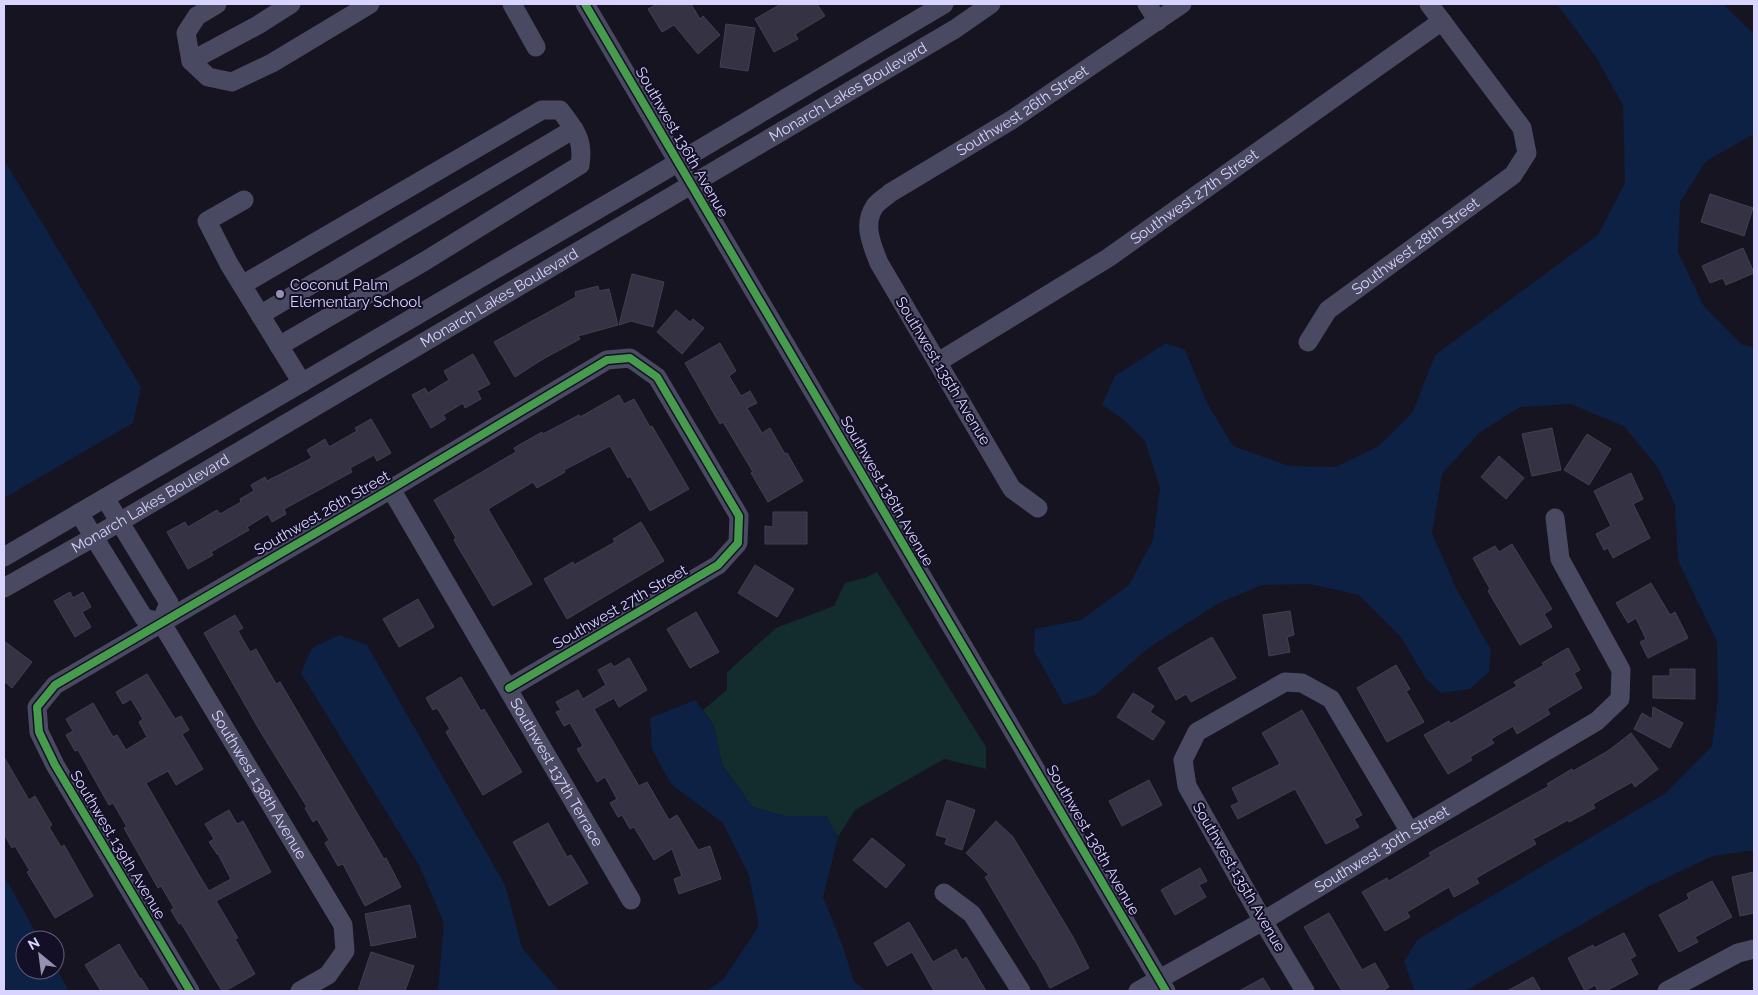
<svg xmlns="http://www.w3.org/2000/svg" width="1758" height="995" font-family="Raleway,sans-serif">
  <rect width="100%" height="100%" fill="#161421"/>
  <polygon fill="#132c2d" points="877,572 986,747 986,769 944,759 855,810 838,837 826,816 785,816 752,807 722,764 714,726 703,710 727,690 727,673 735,665 776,628 834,606 845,583 865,578"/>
  <g fill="#0d2144">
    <polygon points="1557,4 1723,4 1754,34 1754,134 1706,161 1680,202 1678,252 1703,305 1742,345 1754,347 1754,851 1748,851 1713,856 1649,886 1465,991 1416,991 1414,989 1404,962 1417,940 1666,793 1712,746 1718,699 1717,641 1678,561 1675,505 1658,468 1624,426 1570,404 1520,407 1479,433 1442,474 1432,533 1456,588 1491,650 1489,672 1470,689 1441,693 1426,679 1401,637 1359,595 1310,584 1262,585 1219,603 1147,649 1095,695 1064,705 1034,651 1035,629 1081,620 1129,585 1153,540 1160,488 1145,441 1124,420 1102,405 1115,376 1166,343 1185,350 1207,403 1233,446 1289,466 1336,467 1379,446 1413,412 1435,355 1598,235 1625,183 1623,105 1596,57"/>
    <polygon points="4,160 141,387 133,423 4,498"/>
    <polygon points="339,635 367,645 505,885 522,948 559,991 438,991 444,923 419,865 301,673 312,648"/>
    <polygon points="695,700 714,726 722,764 752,807 785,816 826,816 838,837 823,897 842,944 854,982 867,991 706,991 723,980 759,926 749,875 723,823 671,784 652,749 650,718"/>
    <polygon points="4,876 40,940 25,940 25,970 55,970 55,966 69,991 4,991"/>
  </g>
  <g fill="#343243" stroke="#433f54">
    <polygon points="657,4 691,4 700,19 703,16 720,35 698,54 674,25 662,32 648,9"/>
    <polygon points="781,4 817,4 825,16 795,34 798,39 774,52 755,19"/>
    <polygon points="726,24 755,28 748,71 720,67"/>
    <polygon points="1710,194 1753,208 1744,236 1701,222"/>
    <polygon points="1743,248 1754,273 1726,285 1723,278 1710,283 1702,266"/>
    <polygon points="632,274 664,282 653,327 631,321 619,325"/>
    <polygon points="598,286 599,291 609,289 618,325 578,336 580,339 543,359 515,377 494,342 576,297 575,292"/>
    <polygon points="676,310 690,322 693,319 704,328 682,354 657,332"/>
    <polygon points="720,343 736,371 729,376 741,396 750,391 757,403 747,408 762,433 770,428 785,454 787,453 803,481 768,502 751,473 753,472 723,422 720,424 685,363"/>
    <polygon points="473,354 490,384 477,391 481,399 465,408 463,403 443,415 446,419 431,428 412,395 425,388 428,393 449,380 444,371"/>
    <polygon points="619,395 624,404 634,399 650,427 652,426 689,489 650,511 630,476 628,478 610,446 564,470 565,472 537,488 533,482 488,509 532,584 493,606 454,540 456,538 434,500 516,452 514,448 542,432 543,434 579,415 580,417"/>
    <polygon points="371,419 391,453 377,461 374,455 350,468 352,472 284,509 286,514 272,522 268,514 247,527 249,530 211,552 213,555 188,569 167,532 185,522 188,527 217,510 220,514 241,502 240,499 254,491 251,485 265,477 267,481 312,458 307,450 325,439 329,447 357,431 355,428"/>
    <polygon points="1552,428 1561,470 1532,476 1522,434"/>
    <polygon points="1587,434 1611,449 1589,485 1564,470"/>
    <polygon points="1499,456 1524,478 1506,499 1481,477"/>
    <polygon points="1631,473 1643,499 1633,504 1650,538 1613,558 1608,548 1604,550 1596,534 1611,526 1594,491"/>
    <polygon points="773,512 807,512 807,544 765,544 765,526 773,527"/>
    <polygon points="641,522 664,561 567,619 544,579 573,562 574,565 615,542 613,539"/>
    <polygon points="1512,544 1552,609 1544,614 1552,627 1520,645 1488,591 1490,589 1473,558 1495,546 1499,552"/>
    <polygon points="755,565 794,589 777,617 738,593"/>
    <polygon points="1651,583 1670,615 1675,612 1688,638 1648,658 1640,642 1646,639 1636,618 1628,623 1616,603"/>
    <polygon points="70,592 73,598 83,592 91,607 82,612 91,627 75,637 54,601"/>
    <polygon points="418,599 434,627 399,647 383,619"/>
    <polygon points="1290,611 1294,635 1287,637 1290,652 1269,656 1263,615"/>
    <polygon points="696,612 719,652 690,668 667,629"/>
    <polygon points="235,615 243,628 238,631 250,652 256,649 276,684 280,682 384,859 386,858 401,887 365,906 343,864 338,866 325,843 329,840 317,819 313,822 305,808 307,807 260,731 204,633"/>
    <polygon points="1212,637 1236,678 1191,702 1186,694 1176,700 1158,668"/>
    <polygon points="4,641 32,662 12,688 4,681"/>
    <polygon points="1568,648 1580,670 1574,673 1582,688 1547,709 1550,714 1517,734 1513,726 1491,739 1494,743 1470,757 1472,760 1448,774 1424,735 1449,721 1450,724 1517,686 1514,682 1544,665 1542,663"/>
    <polygon points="629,658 647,690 619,707 614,698 594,709 639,786 647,782 669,820 677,815 698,850 710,846 721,879 679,894 674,879 682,876 672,849 654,860 634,827 630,829 622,815 618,817 610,803 617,799 605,777 597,782 577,749 583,746 570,723 564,726 556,712 561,710 556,702 578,690 583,699 606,685 598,670 611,663 614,667"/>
    <polygon points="1396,665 1410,689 1406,691 1424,722 1387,742 1357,688"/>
    <polygon points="1670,669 1695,669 1695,699 1653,698 1653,676 1670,676"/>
    <polygon points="147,674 175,719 181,716 189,730 182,734 203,769 176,785 168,771 146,783 199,875 209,891 231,879 218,854 217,854 209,842 214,839 205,824 229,810 237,824 243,821 271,872 216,901 238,938 235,939 255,974 225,991 222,991 181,923 179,924 171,910 174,908 161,886 158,888 124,828 127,827 113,803 109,805 78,750 75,751 66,735 73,731 66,719 93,703 113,737 117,735 126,750 147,737 139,722 143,719 131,699 123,704 116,692"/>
    <polygon points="461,677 481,711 484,709 522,772 483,795 446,732 450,729 437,708 433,710 426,698"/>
    <polygon points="1133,693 1154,706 1150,712 1165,722 1153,740 1117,717"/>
    <polygon points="1653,707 1683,723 1670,748 1634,729 1642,713 1652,719"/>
    <polygon points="1302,710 1362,815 1354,819 1359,827 1326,844 1295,789 1238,819 1231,806 1239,802 1232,788 1280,764 1262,733"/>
    <polygon points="1631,733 1658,769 1635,787 1632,782 1593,804 1595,808 1569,822 1568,820 1533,839 1536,844 1476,878 1479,883 1454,897 1449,887 1407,912 1410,917 1385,931 1362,892 1387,878 1389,881 1431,856 1429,853 1549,786 1547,784 1572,769 1573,771 1608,751"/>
    <polygon points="4,757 29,800 35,796 52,825 49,827 61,847 64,845 93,896 55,918 27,872 30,871 15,846 12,848 4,834"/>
    <polygon points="1149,780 1162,805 1122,826 1109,801"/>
    <polygon points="947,800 975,810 962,850 945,844 947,838 936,835"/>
    <polygon points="996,821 1013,837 1073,937 1089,968 1050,988 1035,960 1034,960 985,877 989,875 966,853"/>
    <polygon points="548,823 567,857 571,855 588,883 549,906 513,842"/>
    <polygon points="872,838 905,865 886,888 853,860"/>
    <polygon points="1200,868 1207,881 1199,885 1206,897 1175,915 1161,890"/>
    <polygon points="1754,872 1754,913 1740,916 1732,877"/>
    <polygon points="1712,881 1732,917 1695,937 1698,942 1679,952 1659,915 1689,899 1687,894"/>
    <polygon points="410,905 416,937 371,946 365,914"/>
    <polygon points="1329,913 1362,970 1375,963 1389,987 1382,991 1342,991 1304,927"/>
    <polygon points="909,922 933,962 956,949 962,960 966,957 986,991 934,991 912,952 887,966 874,943"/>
    <polygon points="1624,933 1636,956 1630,959 1638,974 1606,991 1598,991 1595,985 1585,991 1568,958 1593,945 1594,948"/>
    <polygon points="119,944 140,979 141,978 149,991 101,991 85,965"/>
    <polygon points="371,952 414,966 405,991 358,991"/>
    <polygon points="1533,977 1541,991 1507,991"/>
    <polygon points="1263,978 1271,991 1239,991"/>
  </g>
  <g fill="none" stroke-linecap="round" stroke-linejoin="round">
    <g stroke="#4a4962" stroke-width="19">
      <polyline points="217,4 197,16 186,33 191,61 208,77 232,82 272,63 370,4"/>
      <polyline points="512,4 536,47"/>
      <polyline points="585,4 1166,991"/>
      <polyline points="1147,4 1158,21"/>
      <polyline points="191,61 258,25 291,4"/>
      <polyline points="244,200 207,221 229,264 302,383"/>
      <path d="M242,285L542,110H560C575,130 584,139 580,165L425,261L279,346"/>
      <polyline points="260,315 574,129"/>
      <path id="s1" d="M1308,342L1328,310L1513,175L1527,153L1522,128L1429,4"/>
      <path id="s2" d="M938,362L1108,258L1442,21"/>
      <path id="s3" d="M391,489L631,900"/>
      <polyline points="105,498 169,603 161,622"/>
      <path id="s4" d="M1038,508L1012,489L879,263C872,245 862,224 875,206C878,201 886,197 890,193L1013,119L1182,4"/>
      <path id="s5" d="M79,513L144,618L161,622L343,925L345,951L328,975L300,991"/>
      <polyline points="4,557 655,176 944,4"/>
      <path id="s6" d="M4,588L94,537L955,29L991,4"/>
      <polyline points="944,893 972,914 1021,991"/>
      <polyline points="190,991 55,765 39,732 37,707 55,685 391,489 607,360 630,358 657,377 739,516 738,543 718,565 509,688"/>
      <path id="s7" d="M1138,991L1263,921L1410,832L1597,721L1620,699L1621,670L1560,559L1555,518"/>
      <polyline points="1305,991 1263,921 1187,786 1183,760 1197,732 1285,682 1302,683 1331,699 1410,832"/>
      <polyline points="1667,991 1738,953 1754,949"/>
    </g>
    <defs>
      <g id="cycleway">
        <polyline points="585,4 1166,991"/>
        <polyline points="190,991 55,765 39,732 37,707 55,685 391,489 607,360 630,358 657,377 739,516 738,543 718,565 509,688"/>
      </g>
    </defs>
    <use href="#cycleway" stroke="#130f26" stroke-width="11"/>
    <use href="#cycleway" stroke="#469c4c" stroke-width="8"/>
  </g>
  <circle fill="#9591b1" stroke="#130f26" stroke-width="2" cx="280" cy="294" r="5"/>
  <g text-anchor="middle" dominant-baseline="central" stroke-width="4" stroke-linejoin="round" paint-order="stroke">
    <g font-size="15" fill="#d9d4ff" stroke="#130f26">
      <text stroke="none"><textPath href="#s6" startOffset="979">Monarch Lakes Boulevard</textPath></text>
      <text stroke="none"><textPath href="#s4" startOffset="530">Southwest 26th Street</textPath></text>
      <text transform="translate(682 142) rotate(60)">Southwest 136th Avenue</text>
      <text stroke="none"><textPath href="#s2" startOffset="305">Southwest 27th Street</textPath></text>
      <text stroke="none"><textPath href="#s1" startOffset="146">Southwest 28th Street</textPath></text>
      <text stroke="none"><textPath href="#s6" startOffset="574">Monarch Lakes Boulevard</textPath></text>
      <text transform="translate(943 371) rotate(59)">Southwest 135th Avenue</text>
      <text transform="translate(887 491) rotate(60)">Southwest 136th Avenue</text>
      <text stroke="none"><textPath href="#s6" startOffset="169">Monarch Lakes Boulevard</textPath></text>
      <text transform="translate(322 513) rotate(-30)">Southwest 26th Street</text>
      <text transform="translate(620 607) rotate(-30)">Southwest 27th Street</text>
      <text stroke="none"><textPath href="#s3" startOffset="328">Southwest 137th Terrace</textPath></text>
      <text stroke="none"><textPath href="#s5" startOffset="331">Southwest 138th Avenue</textPath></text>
      <text transform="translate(1093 840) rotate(60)">Southwest 136th Avenue</text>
      <text transform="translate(118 845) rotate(59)">Southwest 139th Avenue</text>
      <text stroke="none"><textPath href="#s7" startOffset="282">Southwest 30th Street</textPath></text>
      <text transform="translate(1239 877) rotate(60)">Southwest 135th Avenue</text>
    </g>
    <g font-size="15" fill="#d9d4ff" stroke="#130f26" text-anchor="start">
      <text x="290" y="285">Coconut Palm<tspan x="290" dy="17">Elementary School</tspan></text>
    </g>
  </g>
  <rect width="1758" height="995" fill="none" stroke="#d9d4ff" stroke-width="10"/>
  <g transform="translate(40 955) rotate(331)"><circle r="24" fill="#130f26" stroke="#625e7d"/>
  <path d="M0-4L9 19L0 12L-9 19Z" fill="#9591b1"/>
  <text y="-8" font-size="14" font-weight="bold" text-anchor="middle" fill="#d9d4ff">N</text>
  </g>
</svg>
